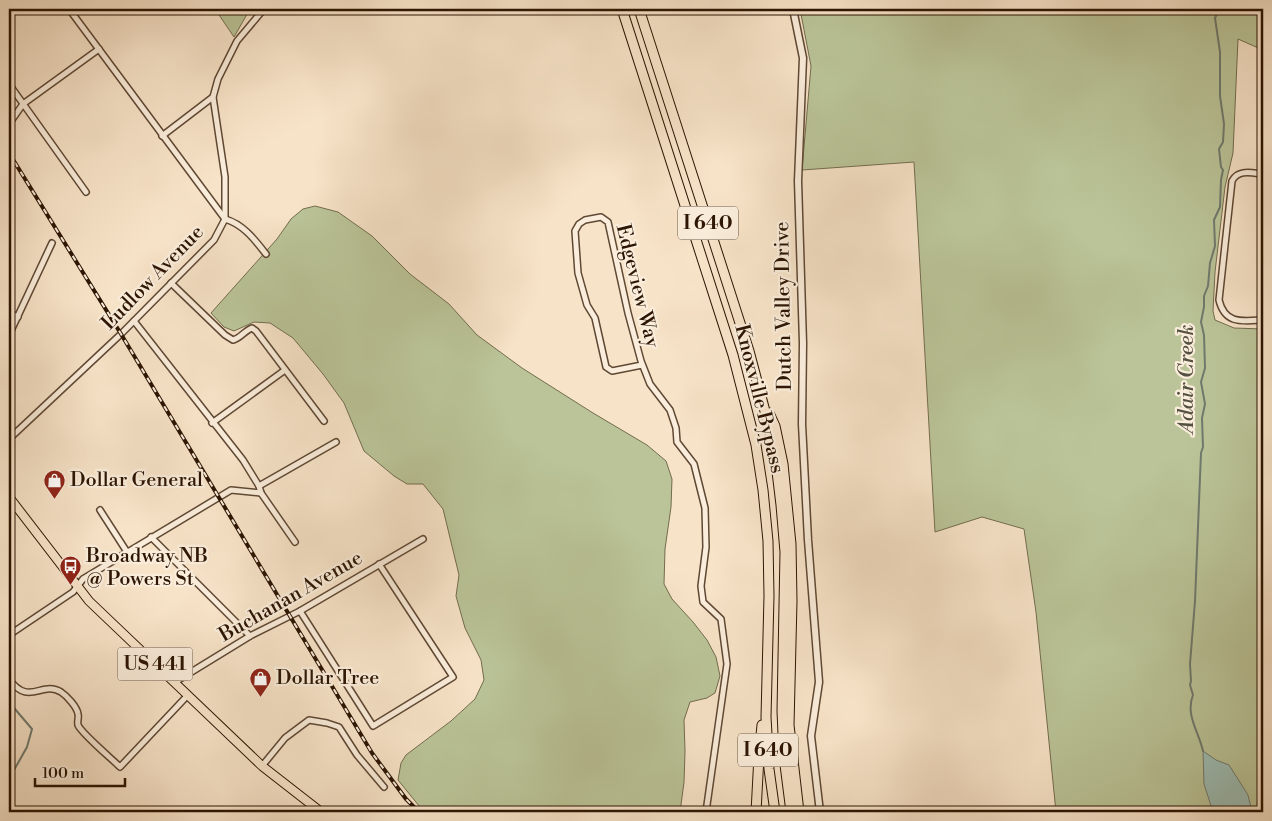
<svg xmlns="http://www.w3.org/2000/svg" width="1272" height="821" font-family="'Libre Bodoni',serif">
  <rect width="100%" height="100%" fill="#f7e3c8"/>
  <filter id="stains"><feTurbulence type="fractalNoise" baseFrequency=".004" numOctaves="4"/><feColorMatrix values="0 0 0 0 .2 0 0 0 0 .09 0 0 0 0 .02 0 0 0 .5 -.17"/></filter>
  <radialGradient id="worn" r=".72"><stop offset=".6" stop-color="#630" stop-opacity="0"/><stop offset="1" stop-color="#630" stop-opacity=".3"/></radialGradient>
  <g fill="#bac498" stroke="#736c4e">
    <polygon points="215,9 250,9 234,37"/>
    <polygon points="800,9 1263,9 1263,50 1238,39 1233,153 1225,187 1215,272 1213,311 1215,320 1234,328 1263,329 1263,812 1056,812 1036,612 1024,529 982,517 935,532 914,162 802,170 811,66"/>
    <polygon points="315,206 338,212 372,236 410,274 449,304 477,335 522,368 593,413 647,445 666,461 672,479 671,507 665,549 664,584 672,599 693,622 707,640 716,657 720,676 715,693 707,698 690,702 684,720 685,751 684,782 680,812 424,812 398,780 401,763 406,755 451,721 475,699 484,680 481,660 465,628 456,596 459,575 443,509 423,484 407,484 394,476 364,451 344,403 323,374 293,338 270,323 254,322 234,331 224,327 211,313 277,239 291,219 303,209"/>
  </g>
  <polygon fill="#9dbeb5" stroke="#707a6e" points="1203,751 1216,760 1229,765 1248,795 1252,812 1213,812 1204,784"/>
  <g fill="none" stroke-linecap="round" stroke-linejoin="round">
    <g stroke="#707a6e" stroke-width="2">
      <polyline points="9,702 32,729 27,747 9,779"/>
      <path d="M1203,751C1199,732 1185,715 1193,695L1190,685L1191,681L1190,664L1195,601L1201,453L1203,447L1202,418L1205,404L1201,382L1205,368L1204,335L1201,322L1204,307V296L1208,286L1210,263L1215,246L1214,220L1220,207L1221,180L1223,170L1221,167L1219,149L1223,142L1224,124L1220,96V52L1215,18L1219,9"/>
    </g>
    <defs>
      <g id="minor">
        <path d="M69,9L225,219C243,224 255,240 266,254"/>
        <polyline points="9,84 86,192"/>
        <polyline points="9,124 23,104 99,49"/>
        <polyline points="162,136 213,97"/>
        <path d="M1263,174C1252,173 1238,169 1232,181L1219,300C1225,325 1243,321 1263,320"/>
        <path d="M171,283L225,335L233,340C241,338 244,331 252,328L256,331L324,421"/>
        <polyline points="9,313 18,317"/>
        <polyline points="134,321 243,460 259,486 261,493 295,542"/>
        <polyline points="9,335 52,243"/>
        <polyline points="642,365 612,371 606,367 595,318 587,305 578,273 575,231 579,224 585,220 601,217 608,222 628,313 641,361 650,384 670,410 676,428 677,442 694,464 705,508 706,547 701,586 703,602 721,619 727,664 706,812"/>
        <polyline points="212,423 285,370"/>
        <polyline points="9,439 121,334 214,240 225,219 225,177 213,97 218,79 237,41 264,9"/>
        <polyline points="259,486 336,442"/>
        <polyline points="100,510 127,552"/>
        <polyline points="151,537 250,636"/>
        <polyline points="300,611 373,726 453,677 379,564"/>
        <polyline points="9,635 73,592 83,579 231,490 261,493"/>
        <path d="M9,679C29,707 42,680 61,692C67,696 77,707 78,714C79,718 77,721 78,725C81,733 112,759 120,767L188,695"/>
        <polyline points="175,682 250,636 300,611 423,539"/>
        <polyline points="262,766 285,738 309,720 327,723 339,727 357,755 384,787"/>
        <polyline points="516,812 518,812"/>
      </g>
      <polyline id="tertiary" points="793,9 803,58 798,181 803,343 802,424 808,540 819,682 811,736 820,812"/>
      <polyline id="primary" points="9,497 89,601 262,766 321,812"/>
      <g id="motorway">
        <polyline points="622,9 733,355 756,445 763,490 768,541 769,596 766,717 769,769 775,812"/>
        <polyline points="639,9 749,351 766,415 775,455 781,505 785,552 782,711 784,757 791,812"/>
        <polyline points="769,413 775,426 783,464 791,544 792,601 789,725 799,812"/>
        <polyline points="756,812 759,756 762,725"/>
      </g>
    </defs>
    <use href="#minor" stroke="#5f4834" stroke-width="8"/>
    <use href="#tertiary" stroke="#5f4834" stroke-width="9"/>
    <use href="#primary" stroke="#2c1503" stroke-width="10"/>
    <use href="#motorway" stroke="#2c1503" stroke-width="11"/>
    <use href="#minor" stroke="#faeddb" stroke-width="5"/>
    <use href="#tertiary" stroke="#faeddb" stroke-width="6"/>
    <use href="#primary" stroke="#f7e3c8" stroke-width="8"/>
    <use href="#motorway" stroke="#f7e3c8" stroke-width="9"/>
    <defs>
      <polyline id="rail" points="9,153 121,334 372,753 406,799 419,812"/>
    </defs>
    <use href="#rail" stroke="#2c1503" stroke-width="4"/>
    <use href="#rail" stroke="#faeddb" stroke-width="2" stroke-dasharray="5.5" stroke-linecap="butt"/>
  </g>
  <defs>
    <symbol id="shop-pin" viewBox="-11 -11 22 30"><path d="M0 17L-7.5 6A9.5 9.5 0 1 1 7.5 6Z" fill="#8f2418" stroke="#faeddb"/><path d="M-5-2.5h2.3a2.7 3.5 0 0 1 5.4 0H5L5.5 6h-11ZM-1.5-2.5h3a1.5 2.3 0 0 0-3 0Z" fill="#fff"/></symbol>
    <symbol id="bus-pin" viewBox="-11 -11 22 30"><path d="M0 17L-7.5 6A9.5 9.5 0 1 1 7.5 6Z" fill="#8f2418" stroke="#faeddb"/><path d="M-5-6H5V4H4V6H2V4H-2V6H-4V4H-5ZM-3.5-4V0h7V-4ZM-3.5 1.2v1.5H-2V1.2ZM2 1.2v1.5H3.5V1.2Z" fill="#fff"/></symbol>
  </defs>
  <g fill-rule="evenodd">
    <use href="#shop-pin" x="42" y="468" width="25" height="34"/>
    <use href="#bus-pin" x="58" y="554" width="25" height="34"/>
    <use href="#shop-pin" x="248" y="666" width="25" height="34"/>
  </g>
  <g text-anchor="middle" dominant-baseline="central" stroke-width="4.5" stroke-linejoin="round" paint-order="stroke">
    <g fill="#faeddb" stroke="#6a5644" stroke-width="1">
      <rect x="678" y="206.5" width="60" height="33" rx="4"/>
      <rect x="117.5" y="647.5" width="75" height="33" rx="4"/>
      <rect x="738" y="733.5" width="60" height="33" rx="4"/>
    </g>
    <g font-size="19" font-weight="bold" fill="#2c1503">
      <text x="708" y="223">I 640</text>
      <text x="155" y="664">US 441</text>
      <text x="768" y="750">I 640</text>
    </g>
    <g font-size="20" fill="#2c1503" stroke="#faeddb">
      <text transform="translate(153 278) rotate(-46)">Ludlow Avenue</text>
      <text transform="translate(637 286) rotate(76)">Edgeview Way</text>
      <text transform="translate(784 306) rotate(-91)">Dutch Valley Drive</text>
      <text transform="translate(759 399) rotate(76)">Knoxville Bypass</text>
      <text transform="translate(291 597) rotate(-30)">Buchanan Avenue</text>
    </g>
    <g font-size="20" fill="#2c1503" stroke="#faeddb" text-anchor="start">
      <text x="70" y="480">Dollar General</text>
      <text x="86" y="556">Broadway NB<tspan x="86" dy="23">@ Powers St</tspan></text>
      <text x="276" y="678">Dollar Tree</text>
    </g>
    <g font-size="21" font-style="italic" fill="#545041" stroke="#faeddb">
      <text transform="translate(1187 379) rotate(-90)">Adair Creek</text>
    </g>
  </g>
  <rect width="1272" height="821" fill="none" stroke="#f7e3c8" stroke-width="30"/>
  <rect x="10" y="10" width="1252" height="801" fill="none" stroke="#2c1503" stroke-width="2.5"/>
  <rect x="15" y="15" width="1242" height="791" fill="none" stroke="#2c1503"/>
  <path d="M35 778v8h90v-8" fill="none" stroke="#2c1503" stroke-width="2.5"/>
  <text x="42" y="778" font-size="15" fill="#2c1503" stroke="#faeddb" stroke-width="4" paint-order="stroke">100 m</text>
  <rect width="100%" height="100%" filter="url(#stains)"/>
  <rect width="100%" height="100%" fill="url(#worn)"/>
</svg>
